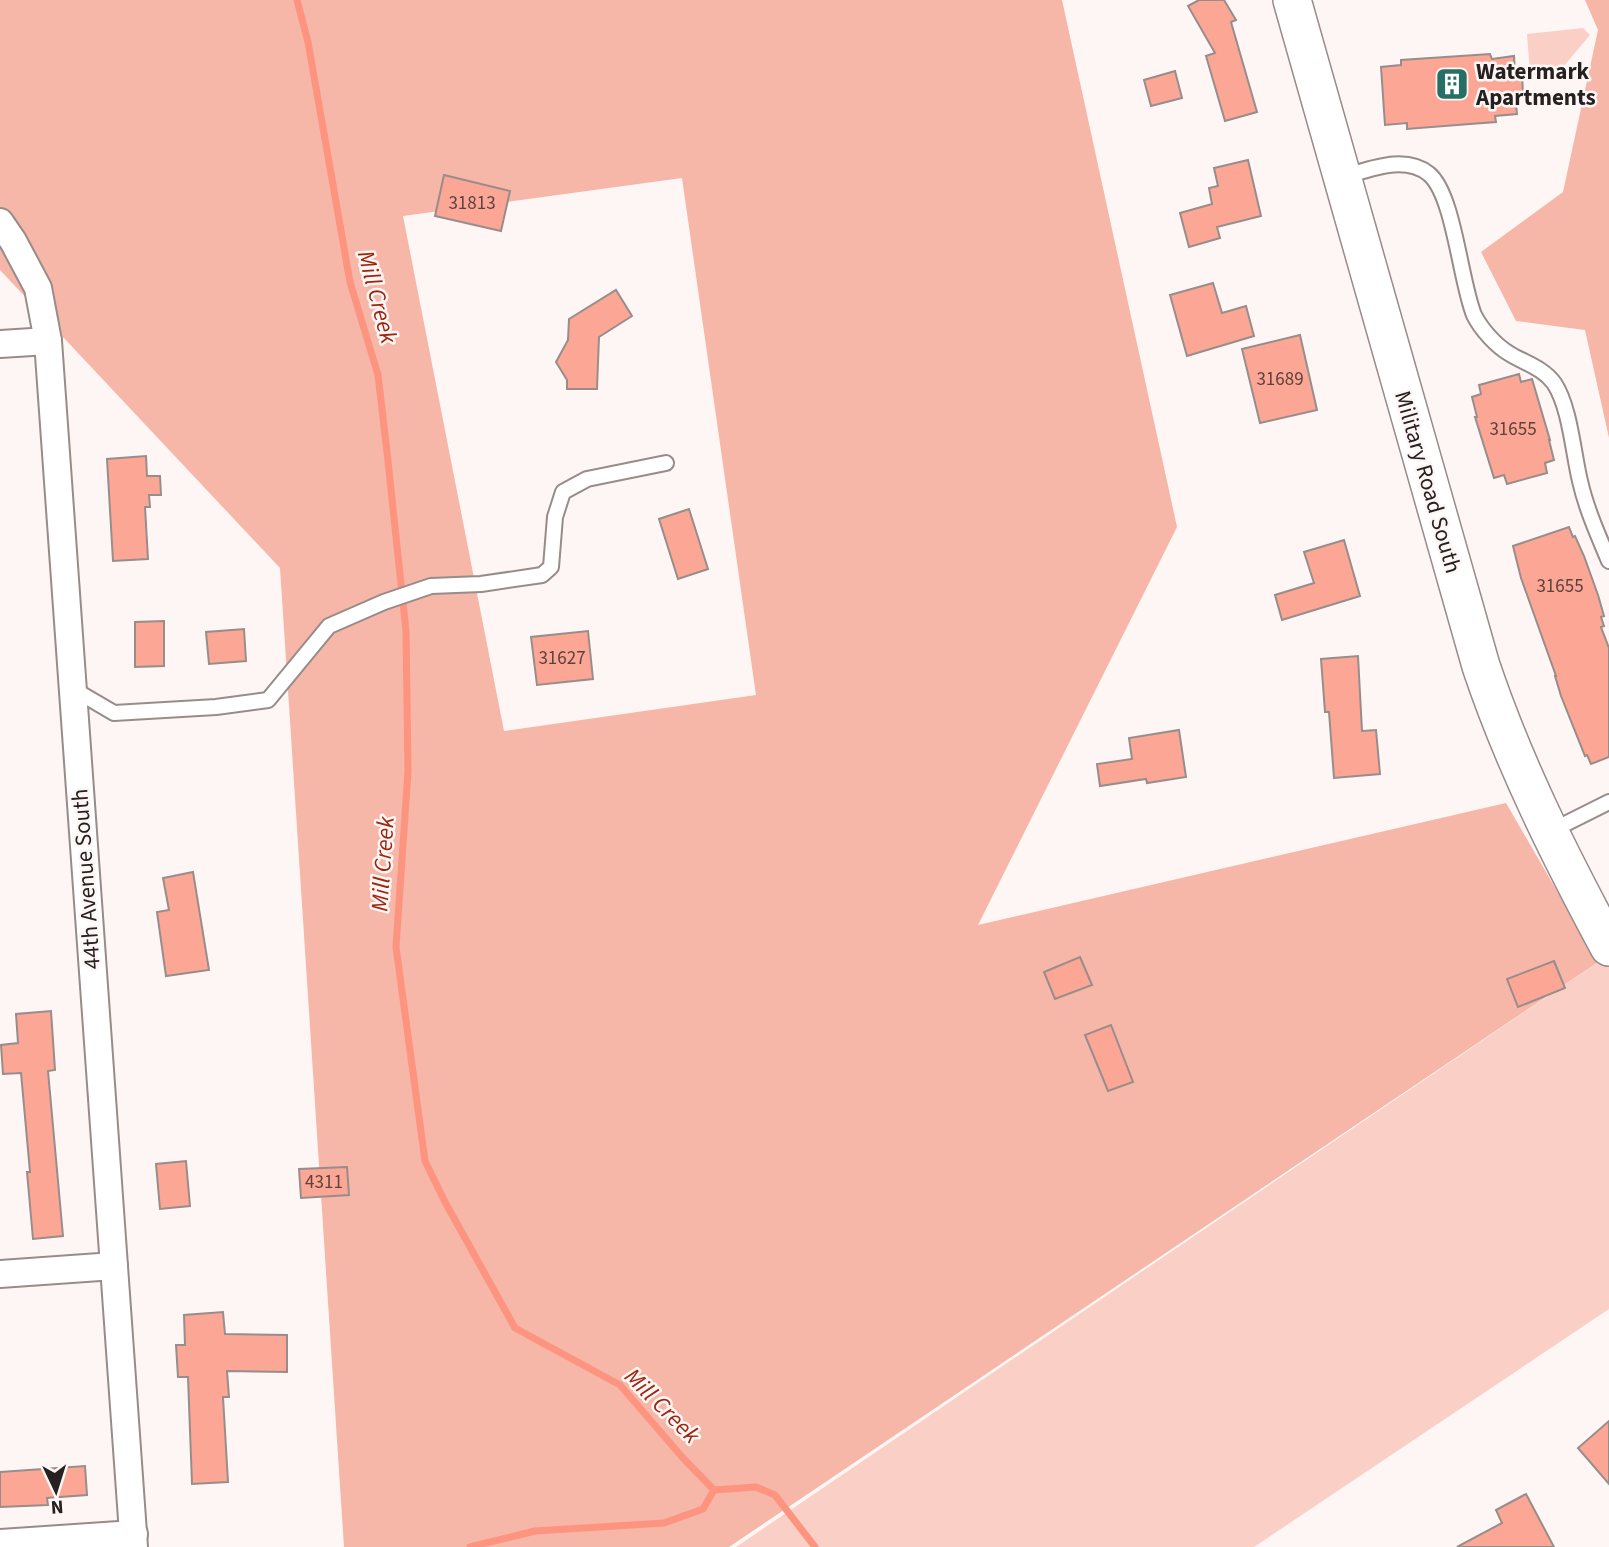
<svg xmlns="http://www.w3.org/2000/svg" width="1609" height="1547" font-family="'Source Sans 3',sans-serif">
  <rect width="100%" height="100%" fill="#fef6f5"/>
  <g fill="#fad0c6">
    <polygon points="1583,28 1590,35 1553,79 1530,74 1527,34"/>
    <polygon points="1609,959 1609,1309 1254,1547 736,1547 1598,962"/>
  </g>
  <g fill="#f6b6a8" fill-rule="evenodd">
    <path d="M0,0H1062L1177,527L978,925L1506,803L1598,962L729,1547H344L280,568L0,270ZM682,178L756,695L504,731L403,216Z"/>
    <polygon points="1585,0 1609,0 1609,438 1585,330 1516,321 1481,252 1563,192 1598,30"/>
  </g>
  <g fill="none" stroke-linecap="round" stroke-linejoin="round">
    <g stroke="#fc947f" stroke-width="7">
      <polyline points="297,0 308,42 350,282 378,375 387,452 406,631 408,771 396,947 425,1161 445,1202 515,1328 620,1385 683,1458 714,1490 756,1487 775,1495 815,1547"/>
      <polyline points="470,1547 535,1531 664,1523 703,1509 714,1490"/>
    </g>
  </g>
  <g fill="#fca795" stroke="#988d8b" stroke-width="2">
    <polygon points="1199,0 1224,0 1236,20 1231,22 1257,112 1225,121 1206,56 1215,53 1188,6"/>
    <polygon points="1490,54 1492,59 1514,56 1515,72 1522,71 1523,96 1515,96 1517,114 1495,116 1496,122 1470,124 1407,129 1407,123 1385,125 1381,67 1401,65 1401,60"/>
    <polygon points="1175,71 1182,98 1151,106 1144,80"/>
    <polygon points="1248,160 1261,216 1217,227 1220,238 1189,247 1180,213 1212,204 1209,188 1218,186 1214,168"/>
    <polygon points="444,175 510,191 501,231 435,216"/>
    <polygon points="1213,283 1222,313 1246,306 1254,336 1187,356 1170,295"/>
    <polygon points="616,290 632,316 599,337 597,389 567,389 567,380 556,362 568,340 569,319"/>
    <polygon points="1300,335 1317,410 1260,423 1242,349"/>
    <polygon points="1519,374 1521,382 1532,379 1550,440 1549,440 1554,460 1545,463 1547,473 1507,484 1504,475 1494,478 1475,417 1477,417 1472,397 1481,394 1479,385"/>
    <polygon points="146,456 147,476 160,476 161,495 149,495 150,507 145,507 148,559 113,561 107,459"/>
    <polygon points="689,509 708,569 678,579 659,519"/>
    <polygon points="1569,527 1573,537 1575,536 1584,556 1598,595 1604,616 1601,617 1604,626 1601,627 1609,648 1609,757 1591,764 1587,755 1585,756 1561,696 1555,676 1556,676 1521,578 1513,546"/>
    <polygon points="1344,540 1360,596 1282,620 1275,595 1314,583 1304,552"/>
    <polygon points="164,621 164,666 135,667 135,622"/>
    <polygon points="244,629 246,661 209,664 206,632"/>
    <polygon points="588,631 593,679 537,685 531,637"/>
    <polygon points="1358,656 1362,731 1376,730 1380,774 1334,778 1329,712 1325,712 1321,659"/>
    <polygon points="1179,730 1186,777 1147,783 1146,779 1100,786 1097,764 1132,759 1129,738"/>
    <polygon points="193,872 209,970 166,976 157,912 169,910 163,878"/>
    <polygon points="1080,957 1092,985 1055,999 1044,972"/>
    <polygon points="1554,961 1565,988 1518,1007 1507,979"/>
    <polygon points="51,1011 55,1070 48,1071 63,1236 33,1239 27,1172 30,1172 21,1073 3,1074 1,1045 18,1043 16,1014"/>
    <polygon points="1111,1025 1133,1082 1108,1091 1085,1035"/>
    <polygon points="186,1161 190,1206 160,1209 156,1164"/>
    <polygon points="347,1167 349,1195 301,1198 299,1169"/>
    <polygon points="223,1312 225,1334 287,1335 287,1372 227,1371 229,1397 223,1397 228,1482 192,1484 188,1377 178,1377 176,1345 185,1345 184,1315"/>
    <polygon points="1609,1421 1609,1484 1578,1448"/>
    <polygon points="85,1466 87,1495 47,1498 48,1505 0,1507 0,1472"/>
    <polygon points="1526,1494 1554,1547 1457,1547 1502,1523 1496,1510"/>
  </g>
  <g fill="none" stroke-linecap="round" stroke-linejoin="round">
    <defs>
      <g id="service">
        <path d="M1342,177C1369,170 1404,154 1429,174C1454,195 1460,280 1474,315C1481,329 1496,346 1510,354C1525,363 1543,368 1554,383C1570,407 1573,452 1580,481C1586,508 1598,535 1609,561"/>
        <polyline points="73,689 114,713 216,707 268,700 329,626 384,602 431,586 481,584 542,575 551,567 555,517 563,492 587,479 666,463"/>
        <polyline points="1551,831 1609,802"/>
      </g>
      <g id="minor">
        <polyline points="0,222 13,241 38,288 48,341 134,1547"/>
        <polyline points="0,344 48,341"/>
        <polyline points="0,1274 114,1266"/>
        <polyline points="0,1543 134,1534"/>
      </g>
      <path id="secondary" d="M1292,0L1481,666C1514,764 1560,856 1609,947"/>
    </defs>
    <use href="#service" stroke="#978c89" stroke-width="18"/>
    <use href="#minor" stroke="#978c89" stroke-width="30"/>
    <use href="#secondary" stroke="#978c89" stroke-width="40"/>
    <use href="#service" stroke="#fff" stroke-width="14"/>
    <use href="#minor" stroke="#fff" stroke-width="26"/>
    <use href="#secondary" stroke="#fff" stroke-width="37"/>
  </g>
  <defs>
    <symbol id="building-square" viewBox="-11 -11 22 22"><rect x="-9" y="-9" width="18" height="18" rx="4" fill="#276f65" stroke="#fef6f5"/><path d="M-4-6H4V6H1V3H-1V6H-4ZM-2.5-4.3h1.7v1.8h-1.7ZM.8-4.3h1.7v1.8H.8ZM-2.5-1h1.7V.8h-1.7ZM.8-1h1.7V.8H.8Z" fill="#fff"/></symbol>
  </defs>
  <g fill-rule="evenodd">
    <use href="#building-square" x="1433" y="65" width="38" height="38"/>
  </g>
  <g text-anchor="middle" dominant-baseline="central" stroke-width="5" stroke-linejoin="round" paint-order="stroke">
    <g font-size="19" fill="#5b423d">
      <text x="472" y="203">31813</text>
      <text x="1280" y="379">31689</text>
      <text x="1513" y="429">31655</text>
      <text x="1560" y="586">31655</text>
      <text x="562" y="658">31627</text>
      <text x="324" y="1182">4311</text>
    </g>
    <g font-size="23" font-weight="bold" fill="#252120" stroke="#fef6f5" text-anchor="start">
      <text x="1476" y="71">Watermark<tspan x="1476" dy="26">Apartments</tspan></text>
    </g>
    <g font-size="23" fill="#252120" stroke="#fef6f5">
      <text transform="translate(1428 482) rotate(74)">Military Road South</text>
      <text transform="translate(86 879) rotate(-94)">44th Avenue South</text>
    </g>
    <g font-size="24" font-style="italic" fill="#9d260e" stroke="#fef6f5">
      <text transform="translate(377 297) rotate(75)">Mill Creek</text>
      <text transform="translate(383 864) rotate(-86)">Mill Creek</text>
      <text transform="translate(662 1406) rotate(45)">Mill Creek</text>
    </g>
  </g>
  <g transform="translate(56 1491) rotate(176)" stroke="#fef6f5" stroke-width="5" paint-order="stroke">
  <path d="M0-5L12 26L0 18L-12 26Z" fill="#252120"/>
  <text y="-10" font-size="19" font-weight="bold" text-anchor="middle" fill="#252120">N</text>
  </g>
</svg>
